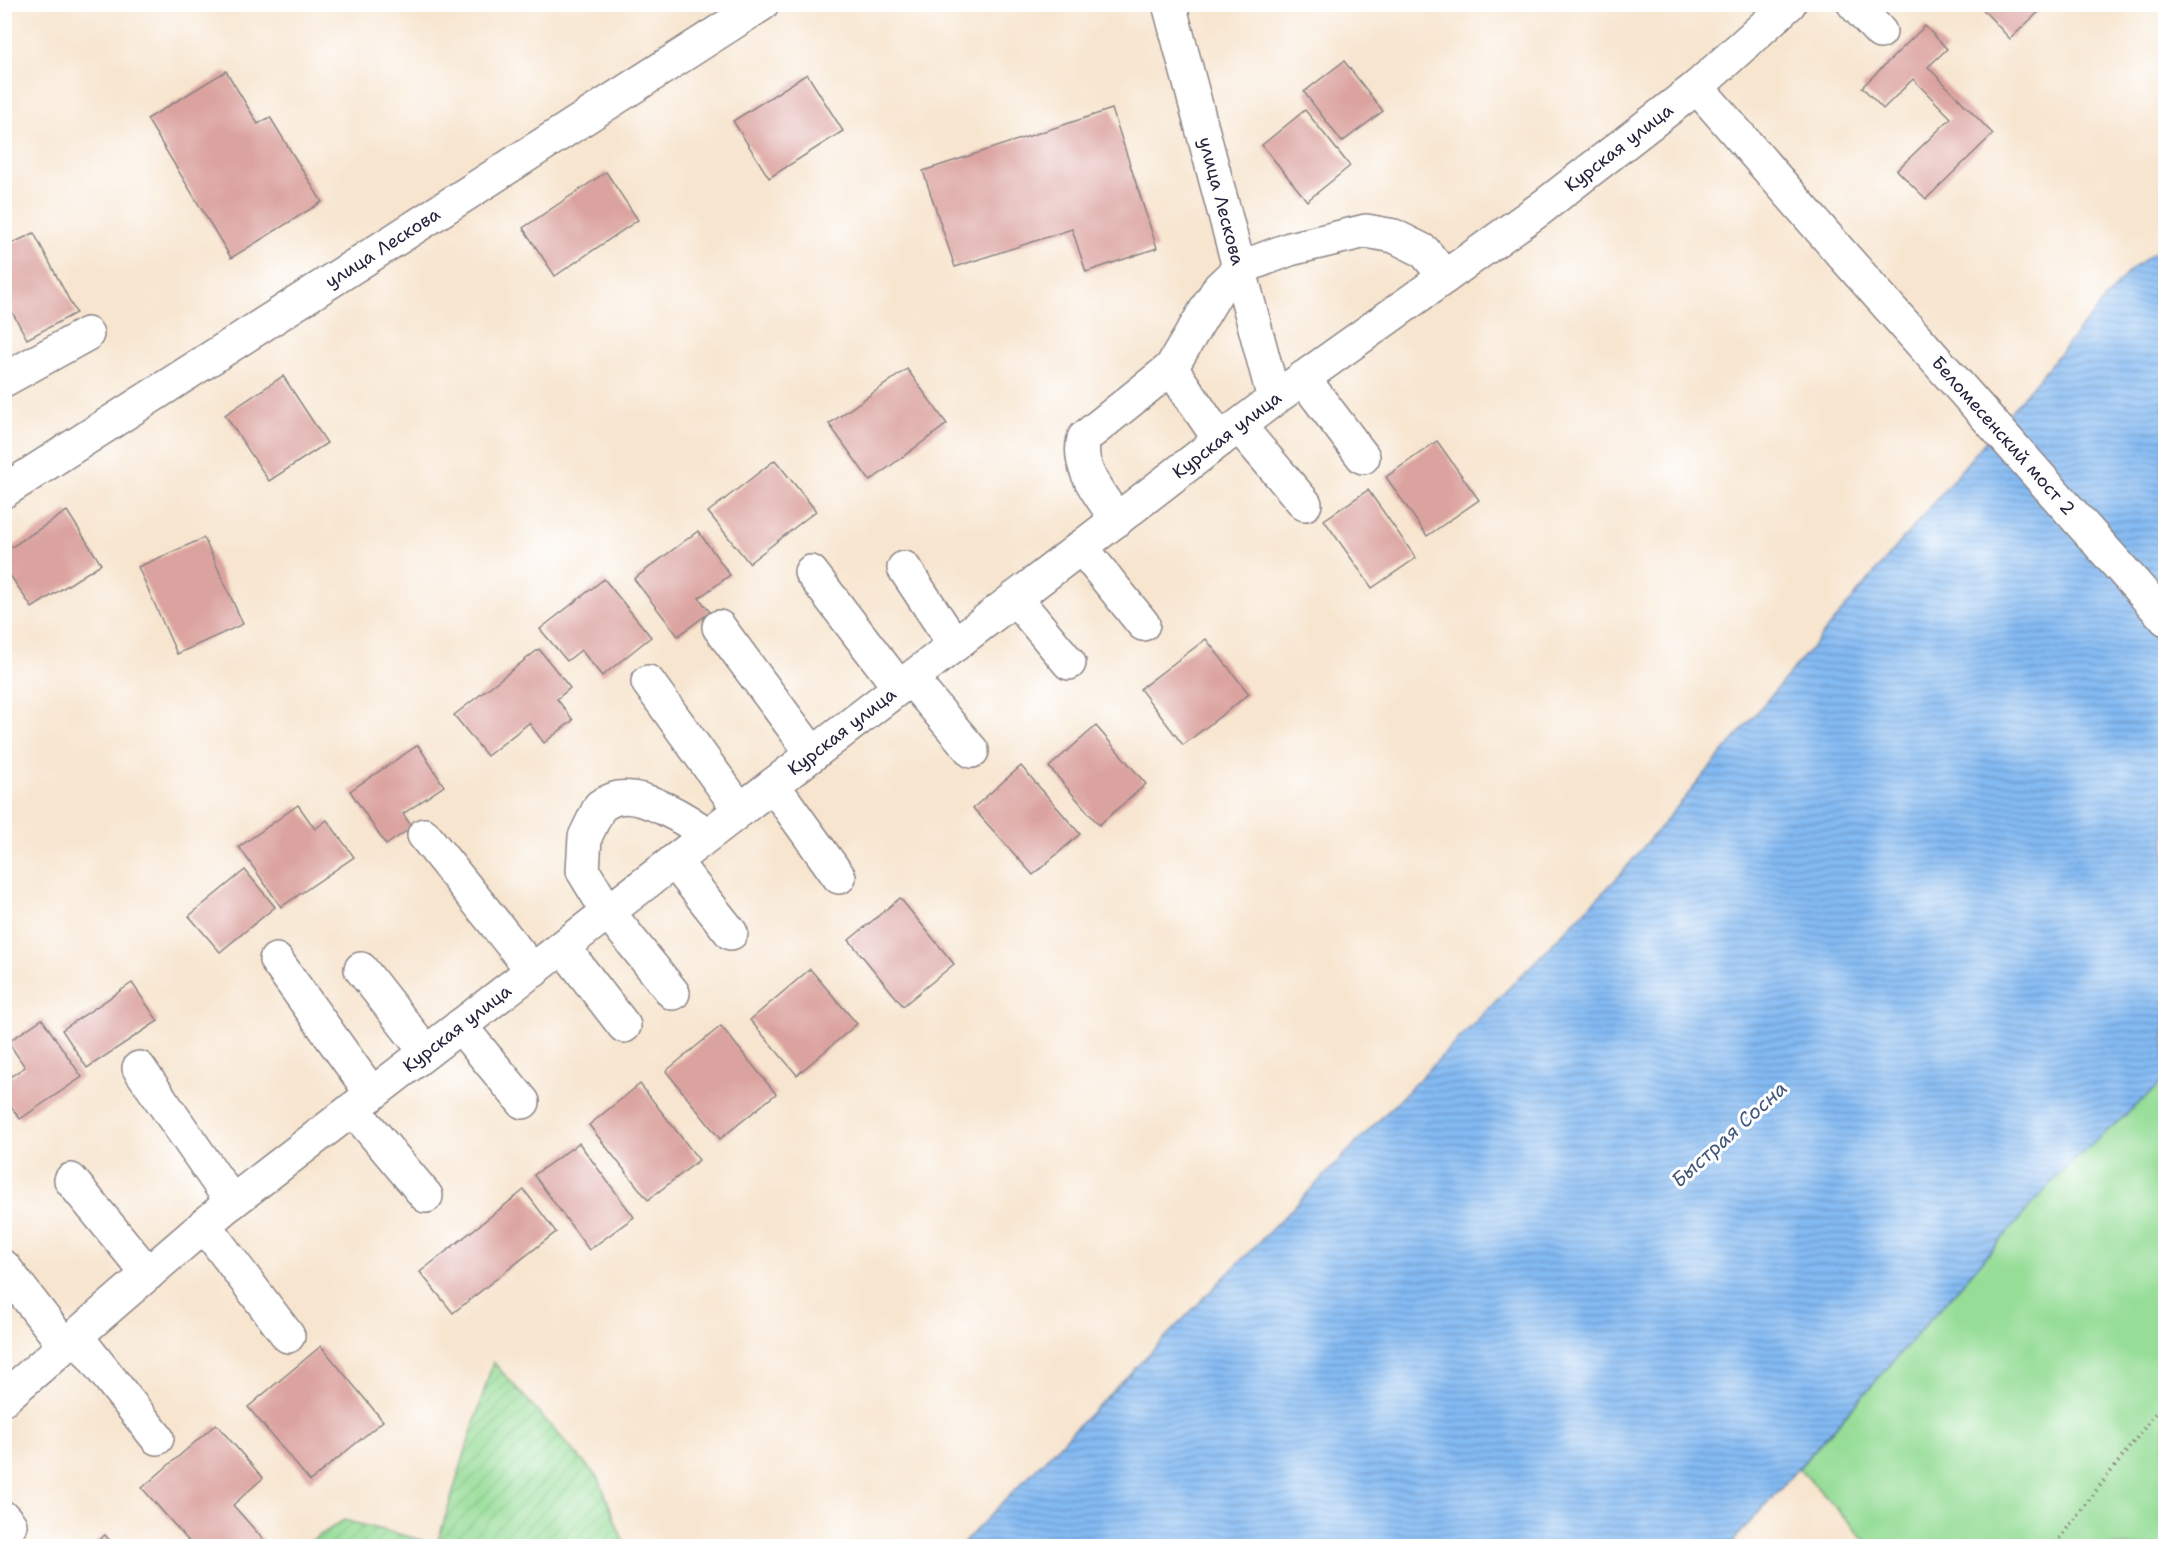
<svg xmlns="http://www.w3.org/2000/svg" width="2170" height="1551" font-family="'Shantell Sans',sans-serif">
  <defs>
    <pattern id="garden-furrows" width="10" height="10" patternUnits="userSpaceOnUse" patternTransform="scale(1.5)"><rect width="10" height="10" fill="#96dd97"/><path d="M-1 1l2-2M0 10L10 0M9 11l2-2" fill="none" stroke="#81bd83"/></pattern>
    <pattern id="water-rules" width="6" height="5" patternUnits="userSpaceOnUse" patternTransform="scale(1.5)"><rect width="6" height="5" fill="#83baf3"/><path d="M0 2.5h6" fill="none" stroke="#6b97c6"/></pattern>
  </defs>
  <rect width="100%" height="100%" fill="#fff"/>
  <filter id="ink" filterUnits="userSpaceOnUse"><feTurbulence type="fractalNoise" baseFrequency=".0167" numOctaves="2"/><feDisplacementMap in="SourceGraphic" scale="12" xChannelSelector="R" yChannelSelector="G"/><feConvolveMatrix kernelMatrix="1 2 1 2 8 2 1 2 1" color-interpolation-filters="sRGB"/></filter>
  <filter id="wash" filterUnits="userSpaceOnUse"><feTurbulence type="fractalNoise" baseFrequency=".008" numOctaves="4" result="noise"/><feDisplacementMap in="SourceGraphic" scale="24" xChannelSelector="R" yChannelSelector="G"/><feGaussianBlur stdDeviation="1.35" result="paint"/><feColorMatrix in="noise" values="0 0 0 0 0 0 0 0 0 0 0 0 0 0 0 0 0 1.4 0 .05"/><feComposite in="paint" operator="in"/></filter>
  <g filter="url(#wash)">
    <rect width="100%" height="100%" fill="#f7e5cf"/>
    <polygon fill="#96dd97" stroke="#5c8069" stroke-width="1.5" points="2165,1080 2165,1546 1871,1546 1799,1468 2063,1170"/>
    <polygon fill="url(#garden-furrows)" stroke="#5c8069" stroke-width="1.5" points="493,1362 599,1479 625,1546 303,1546 344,1520 437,1544"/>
    <polygon fill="url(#water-rules)" stroke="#526e97" stroke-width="1.5" points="2165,245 2165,1080 2063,1170 1729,1546 960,1546 1618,877 2129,271"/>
    <g id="blocks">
      <g fill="#dba39f">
        <polygon points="1978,4 2047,4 2010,39"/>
        <polygon points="1925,26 1947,49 1928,67 1993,134 1926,199 1897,170 1951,118 1913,79 1883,109 1862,87"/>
        <polygon points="1344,61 1383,111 1342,142 1304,92"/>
        <polygon points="226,71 258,124 270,117 322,202 231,258 147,119"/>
        <polygon points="807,74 843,131 769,178 733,121"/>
        <polygon points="1112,109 1157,248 1086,272 1072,229 955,267 923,171"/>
        <polygon points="1305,110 1350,166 1307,201 1262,145"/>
        <polygon points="606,172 638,220 555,276 523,228"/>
        <polygon points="34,233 76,313 27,339 6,301 4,302 4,247"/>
        <polygon points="907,369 947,424 870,481 829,424"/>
        <polygon points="283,376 327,443 269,481 225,415"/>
        <polygon points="1437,441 1479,500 1427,536 1386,477"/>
        <polygon points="775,460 816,511 749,563 708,512"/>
        <polygon points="1368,490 1416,558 1372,588 1324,520"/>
        <polygon points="67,511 101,564 32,608 4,566 4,552"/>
        <polygon points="698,531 730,575 699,598 710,612 678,636 634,579"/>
        <polygon points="204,538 243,624 177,654 138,567"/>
        <polygon points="604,579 651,637 602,676 581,650 567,661 540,629"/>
        <polygon points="1206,639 1249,694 1183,745 1140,689"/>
        <polygon points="539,649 570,688 557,699 573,720 544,743 529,723 487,756 454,715"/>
        <polygon points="1096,726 1146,784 1099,825 1049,767"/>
        <polygon points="418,745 444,786 403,814 412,827 386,845 350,791"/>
        <polygon points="1021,766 1080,834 1033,875 973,808"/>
        <polygon points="298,805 315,829 327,820 354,857 281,907 239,847"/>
        <polygon points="245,870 275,907 220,952 189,916"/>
        <polygon points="900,898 954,964 903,1006 849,940"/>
        <polygon points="810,969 857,1024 797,1075 750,1020"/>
        <polygon points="132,983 158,1021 87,1068 62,1030"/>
        <polygon points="42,1019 82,1077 20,1119 4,1097 4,1081 25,1067 8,1042"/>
        <polygon points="721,1026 776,1094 720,1139 666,1071"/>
        <polygon points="640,1084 699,1160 648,1200 589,1125"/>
        <polygon points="579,1143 634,1217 589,1250 534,1175"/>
        <polygon points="524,1190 556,1232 453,1313 420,1272"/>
        <polygon points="321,1346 383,1421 310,1481 248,1407"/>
        <polygon points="216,1424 263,1478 233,1505 269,1546 193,1546 142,1488"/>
        <polygon points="105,1535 115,1546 90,1546"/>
      </g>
    </g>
  </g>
  <g filter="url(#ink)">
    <use href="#blocks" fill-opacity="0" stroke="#8c8485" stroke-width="1.5"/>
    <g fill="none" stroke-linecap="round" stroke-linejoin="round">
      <defs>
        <g id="minor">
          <path id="s1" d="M1169,4L1274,399"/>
          <polyline points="1854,4 1880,32"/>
          <polyline points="1171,368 1219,288 1240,268 1290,249 1366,231 1394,236 1424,251 1445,277"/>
          <polyline points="1303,378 1363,457"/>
          <polyline points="4,380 87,334"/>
          <polyline points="1239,426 1305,504"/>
          <path id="s2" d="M4,491L762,4"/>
          <path d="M1117,520C1101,495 1076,469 1084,438L1171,368L1220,440"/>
          <polyline points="1081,547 1143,624"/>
          <polyline points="904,568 955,645"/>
          <polyline points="811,572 899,687"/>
          <polyline points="1015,598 1069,663"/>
          <polyline points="719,627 813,754"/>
          <polyline points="911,679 972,751"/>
          <polyline points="648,682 740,810"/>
          <polyline points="773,785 839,877"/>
          <polyline points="424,835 533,971"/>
          <polyline points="674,861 731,933"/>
          <polyline points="563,947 624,1026"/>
          <polyline points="276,960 372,1094"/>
          <polyline points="361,969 426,1052"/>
          <path d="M673,993L608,912L583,871L585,837L600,806C606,803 612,799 618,798C644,793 688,820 707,835"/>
          <polyline points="460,1026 523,1102"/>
          <polyline points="139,1068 232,1202"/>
          <polyline points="353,1109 426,1196"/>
          <polyline points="71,1180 148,1274"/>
          <polyline points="204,1225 288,1336"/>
          <polyline points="4,1267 65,1346"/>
          <polyline points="76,1336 157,1438"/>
          <path id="s3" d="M4,1398L223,1209L1220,440L1274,399L1540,209L1697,87"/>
          <polyline points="4,1518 10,1525"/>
        </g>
        <g id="major">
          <path id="s4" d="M1789,4L1697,87L1841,253L2166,619"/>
        </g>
      </defs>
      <use href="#minor" stroke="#8c8485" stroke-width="36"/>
      <use href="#major" stroke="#8c8485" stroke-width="36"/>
      <polyline stroke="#8c8485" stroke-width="4" stroke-dasharray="1.5 4.5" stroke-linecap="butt" points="2050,1546 2058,1540 2166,1400"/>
      <use href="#minor" stroke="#fff" stroke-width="33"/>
      <use href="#major" stroke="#fff" stroke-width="33"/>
    </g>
  </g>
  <g text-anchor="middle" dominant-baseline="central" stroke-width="6" stroke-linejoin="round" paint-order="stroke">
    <g font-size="18" fill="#22223b" stroke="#fff">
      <text stroke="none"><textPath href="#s3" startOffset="2043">Курская улица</textPath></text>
      <text stroke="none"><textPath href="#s1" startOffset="204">улица Лескова</textPath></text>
      <text stroke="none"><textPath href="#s2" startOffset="450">улица Лескова</textPath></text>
      <text stroke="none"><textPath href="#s3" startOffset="1557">Курская улица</textPath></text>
      <text stroke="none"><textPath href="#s4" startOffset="588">Беломесенский мост 2</textPath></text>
      <text stroke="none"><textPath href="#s3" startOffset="1071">Курская улица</textPath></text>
      <text stroke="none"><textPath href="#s3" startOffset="585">Курская улица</textPath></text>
    </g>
    <g font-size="20" font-style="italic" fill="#44577b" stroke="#fff">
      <text transform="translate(1729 1134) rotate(-42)">Быстрая Сосна</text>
    </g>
  </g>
  <rect width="2170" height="1551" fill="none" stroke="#fff" stroke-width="24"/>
</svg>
